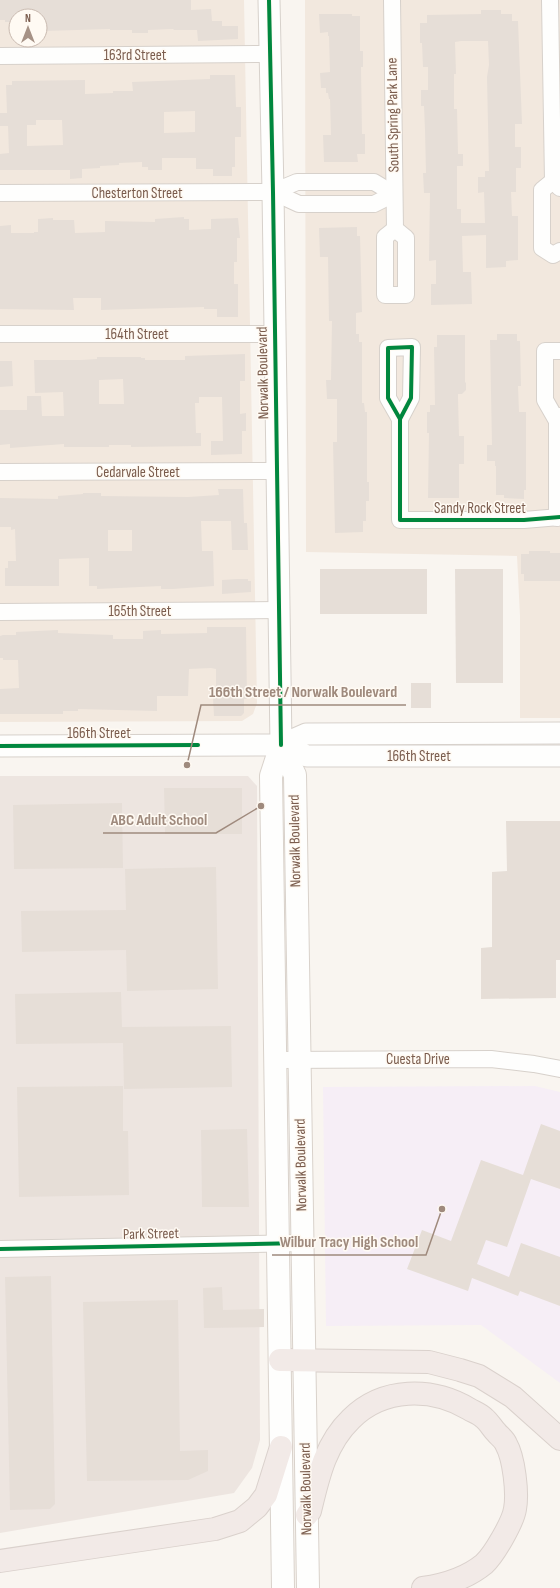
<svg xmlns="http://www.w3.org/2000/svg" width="560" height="1588" font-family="'Sofia Sans Condensed',sans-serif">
  <rect width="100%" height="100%" fill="#f9f5f0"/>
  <g fill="#f2e8de" fill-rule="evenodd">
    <path d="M0,0H244L257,703L253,714L242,721L0,722ZM16,16H40V40H16Z"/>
    <polygon points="305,0 560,0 560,718 520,718 520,616 517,556 306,552"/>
  </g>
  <polygon fill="#ede5e0" points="0,776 248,776 257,786 260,1440 252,1468 234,1493 0,1533"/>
  <polygon fill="#f6eef6" points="535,1086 560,1092 560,1383 481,1325 326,1326 323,1087"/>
  <g fill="#e6ded7" fill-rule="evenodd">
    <polygon points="0,0 191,0 191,10 211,9 212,21 222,21 222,26 238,26 238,39 198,41 197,30 174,30 173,29 148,30 148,33 132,33 132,30 110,30 110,29 43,31 43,19 40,19 40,16 16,16 16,22 5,22 5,20 0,20"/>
    <path d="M481,10H501V14H512V21H518L522,124H515V147H521V168H516V192H511L512,216H518V260L506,261V267L486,268V235L462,236L463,272H471L472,304L431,305V284H436V260L429,261L430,193H424L423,173H426L425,130L424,106H421V90H428V67H423L422,43H420V23H427V15L481,14ZM461,41H488L489,65L487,77L489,171H485V177H478V193L484,192L485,223H461V209H457V166H463V154H458L457,109H454V74H456L455,42Z"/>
    <polygon points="319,14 352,14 352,16 360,16 360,51 363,51 363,67 361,67 362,134 365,134 365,154 357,154 358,162 324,162 323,135 331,135 330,99 329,99 328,93 326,93 326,88 321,88 320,73 330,72 329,36 328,36 328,32 320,33"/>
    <path d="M210,75H235L236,107H241V137H235V167H232V176H213V169H196V158H162V170H148V167H142V162L119,163V165L100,166V168L82,169V178L70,179V170H0V154L9,153L8,126H0V113H7L6,85H12V81L85,80V94L113,93V91H133L132,82L210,79ZM195,111V132L164,133V112ZM36,120H62L63,145L27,146V125H36Z"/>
    <polygon points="184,217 184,219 189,219 189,230 211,229 211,219 238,218 240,238 237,238 237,262 234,262 234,284 238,284 238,317 217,317 217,309 204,309 204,307 101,310 101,298 73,298 74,310 0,309 0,226 11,225 11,233 34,233 34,232 38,232 38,219 53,218 53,220 74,220 75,233 105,232 105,221 155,222 155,219"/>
    <polygon points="357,227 357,236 360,236 362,312 356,313 356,334 359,334 359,342 362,342 362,403 364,403 365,412 367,412 367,482 369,482 369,501 366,501 366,521 363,521 363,532 335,533 333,442 337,442 337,399 327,399 326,380 331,380 332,321 329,321 328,257 320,257 319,228"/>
    <polygon points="497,334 517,334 517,341 520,341 521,386 518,386 519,412 526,412 526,490 524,490 524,499 504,498 504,495 496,495 496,466 495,466 495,461 487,461 487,445 492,445 490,340 497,340"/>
    <polygon points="437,335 465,335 465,382 466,383 466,390 462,394 458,394 458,398 459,436 464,436 464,464 459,464 459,498 428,498 429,433 427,433 427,412 430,412 430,405 435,405 434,347 437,347"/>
    <path d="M245,354V381H240V414L246,413V431H242V454L211,455V441H223L222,397H199V403H195L196,433H201V446L131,447V445H109V447H64V444L10,448V444L0,445V410H27V396H41L42,416H64L63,392L35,393L34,360H81L97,359V357H141V358H145V360H185V356ZM123,379L124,404H99V380Z"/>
    <polygon points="0,361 12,361 13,386 0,387"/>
    <path d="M218,489H243L244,523H247L248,550H232L231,521H201L202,551H213L214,586L173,589H161V586L97,589V586H89V558L59,559V586H5V568H8V561H16L15,529L11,530V527H0V498L58,499V496L83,494V493H101V496L188,497L219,495ZM108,530H132V551H108Z"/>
    <polygon points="529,551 550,551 550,553 560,553 560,581 524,581 524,574 521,574 521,554 529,554"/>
    <rect x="320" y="569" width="107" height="45"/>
    <polygon points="455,569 503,569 503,683 456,683"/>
    <polygon points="237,579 248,579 248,581 251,581 251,592 222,594 222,580"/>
    <polygon points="207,627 246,627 247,699 244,699 244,713 241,716 214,716 213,697 216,696 216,669 211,668 189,669 188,696 157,696 157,711 78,709 78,711 63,711 63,714 0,714 0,689 19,688 18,660 3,660 3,658 0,658 0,636 3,635 16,635 16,632 58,630 58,633 113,635 113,639 143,639 143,631 161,630 161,634 207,633"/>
    <rect x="411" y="683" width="20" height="25"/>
    <polygon points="164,788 242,788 242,834 165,834"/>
    <polygon points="122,803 123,868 14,869 13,805"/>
    <polygon points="506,821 560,821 560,960 556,960 556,998 481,999 481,948 492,947 492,872 507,871"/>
    <polygon points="216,867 218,989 127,991 126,950 22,952 21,911 126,910 125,869"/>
    <polygon points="121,992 122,1027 231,1026 232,1087 124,1089 123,1043 16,1044 15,994"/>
    <polygon points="123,1086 123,1131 128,1131 129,1195 19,1197 17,1087"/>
    <polygon points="541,1124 560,1131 560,1189 531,1179 507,1247 486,1240 477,1264 509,1277 521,1243 560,1257 560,1306 520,1291 518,1296 472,1278 468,1291 407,1269 422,1230 451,1241 481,1160 523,1175"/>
    <polygon points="247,1129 249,1207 202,1207 201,1130"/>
    <polygon points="51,1276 55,1504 50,1509 10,1510 5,1277"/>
    <polygon points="222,1287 223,1310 264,1309 264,1327 204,1328 203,1288"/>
    <polygon points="178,1300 180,1451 208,1450 208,1471 188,1480 87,1481 83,1302"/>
  </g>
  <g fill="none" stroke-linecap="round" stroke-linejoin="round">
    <defs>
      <g id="minor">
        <polyline points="392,0 395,229"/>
        <polyline points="550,0 553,181 560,188"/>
        <polyline points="0,56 270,54"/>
        <polyline points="553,181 542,190 542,248 553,255 560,251"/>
        <polyline points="273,192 299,204 374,204 394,194"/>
        <polyline points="0,193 273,192 297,182 374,182 394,194"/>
        <polygon points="395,229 406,238 406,295 385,295 385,237"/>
        <polyline points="0,334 274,334"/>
        <polyline points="400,419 411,398 412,347 388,348 388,398 400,419 400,520 524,520 560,517"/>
        <polyline points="557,421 545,400 545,351 560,351"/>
        <polyline points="0,472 277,471"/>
        <polyline points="557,518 557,421 560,416"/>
        <polyline points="0,612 279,610"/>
        <polyline points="275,1060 491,1059 534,1064 560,1069"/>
        <polyline points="0,1249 302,1243"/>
      </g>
      <g id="tertiary">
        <polyline points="269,0 273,192 281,745"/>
        <polyline points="281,745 307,756 560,756"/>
        <polyline points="0,746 281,745 306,734 560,733"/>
      </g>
      <g id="secondary">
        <polyline points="281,745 295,775 308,1588"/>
        <polyline points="281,745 271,776 283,1588"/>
      </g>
      <g id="motorway">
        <polyline points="280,1360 429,1362 460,1370 479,1376 513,1397 560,1439"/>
        <path d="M307,1515L310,1511C318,1478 325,1444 351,1419C383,1387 432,1387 469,1409C474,1412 480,1414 484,1418C489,1422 492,1428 496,1432C499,1436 504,1439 506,1444C514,1458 518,1493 515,1509C513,1522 494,1555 484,1564C467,1578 444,1585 423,1588"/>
        <polyline points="0,1561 215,1529 240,1521 257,1507 266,1495 281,1447"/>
      </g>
    </defs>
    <use href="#minor" stroke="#d7d1cb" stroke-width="18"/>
    <use href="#tertiary" stroke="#d7d1cb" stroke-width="23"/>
    <use href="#secondary" stroke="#d9d2cb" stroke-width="24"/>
    <use href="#motorway" stroke="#dad1cc" stroke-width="24"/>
    <use href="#minor" stroke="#fefefd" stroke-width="16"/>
    <use href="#tertiary" stroke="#fefefd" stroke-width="21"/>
    <use href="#secondary" stroke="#fefefd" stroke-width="22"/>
    <use href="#motorway" stroke="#f2eae7" stroke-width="22"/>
    <defs>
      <g id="cycleway">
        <polyline points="269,0 273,192 281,745"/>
        <polyline points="400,419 411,398 412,347 388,348 388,398 400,419 400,520 524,520 560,517"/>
        <polyline points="0,746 198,745"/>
        <polyline points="0,1249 302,1243"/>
      </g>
    </defs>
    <use href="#cycleway" stroke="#fffaf3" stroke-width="6"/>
    <use href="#cycleway" stroke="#00873e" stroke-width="4"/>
  </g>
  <g text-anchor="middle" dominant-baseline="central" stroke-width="3" stroke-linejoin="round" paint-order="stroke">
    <g font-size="15" fill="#7a5c4d" stroke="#fffaf3">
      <text x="135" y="55">163rd Street</text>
      <text transform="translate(393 115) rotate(-91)">South Spring Park Lane</text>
      <text x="137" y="193">Chesterton Street</text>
      <text x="137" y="334">164th Street</text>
      <text transform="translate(263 373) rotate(-91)">Norwalk Boulevard</text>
      <text x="138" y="472">Cedarvale Street</text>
      <text x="480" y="508">Sandy Rock Street</text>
      <text x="140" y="611">165th Street</text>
      <text x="99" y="733">166th Street</text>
      <text x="419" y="756">166th Street</text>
      <text transform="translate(295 841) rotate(-91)">Norwalk Boulevard</text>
      <text x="418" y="1059">Cuesta Drive</text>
      <text transform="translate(301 1165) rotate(-91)">Norwalk Boulevard</text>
      <text transform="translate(151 1234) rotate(-1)">Park Street</text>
      <text transform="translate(306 1489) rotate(-91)">Norwalk Boulevard</text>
    </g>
  </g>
  <path fill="none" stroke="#9f8a7d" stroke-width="1.5" d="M187 765L201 705H406M261 806L216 833H103M442 1209L426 1255H272"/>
  <g fill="#9f8a7d" stroke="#fffaf3" stroke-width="1.5">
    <circle cx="187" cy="765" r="4"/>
    <circle cx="261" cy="806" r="4"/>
    <circle cx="442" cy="1209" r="4"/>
  </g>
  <g font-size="16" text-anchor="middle" font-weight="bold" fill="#9f8a7d" stroke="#fffaf3" stroke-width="3" stroke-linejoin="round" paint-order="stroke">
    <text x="303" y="697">166th Street / Norwalk Boulevard</text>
    <text x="159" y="825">ABC Adult School</text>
    <text x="349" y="1247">Wilbur Tracy High School</text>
  </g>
  <g transform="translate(28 28)"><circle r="19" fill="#fffaf3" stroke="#cabbb1"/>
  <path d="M0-3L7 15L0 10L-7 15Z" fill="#a69286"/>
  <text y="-6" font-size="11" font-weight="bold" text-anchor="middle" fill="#7a5c4d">N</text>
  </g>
</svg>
